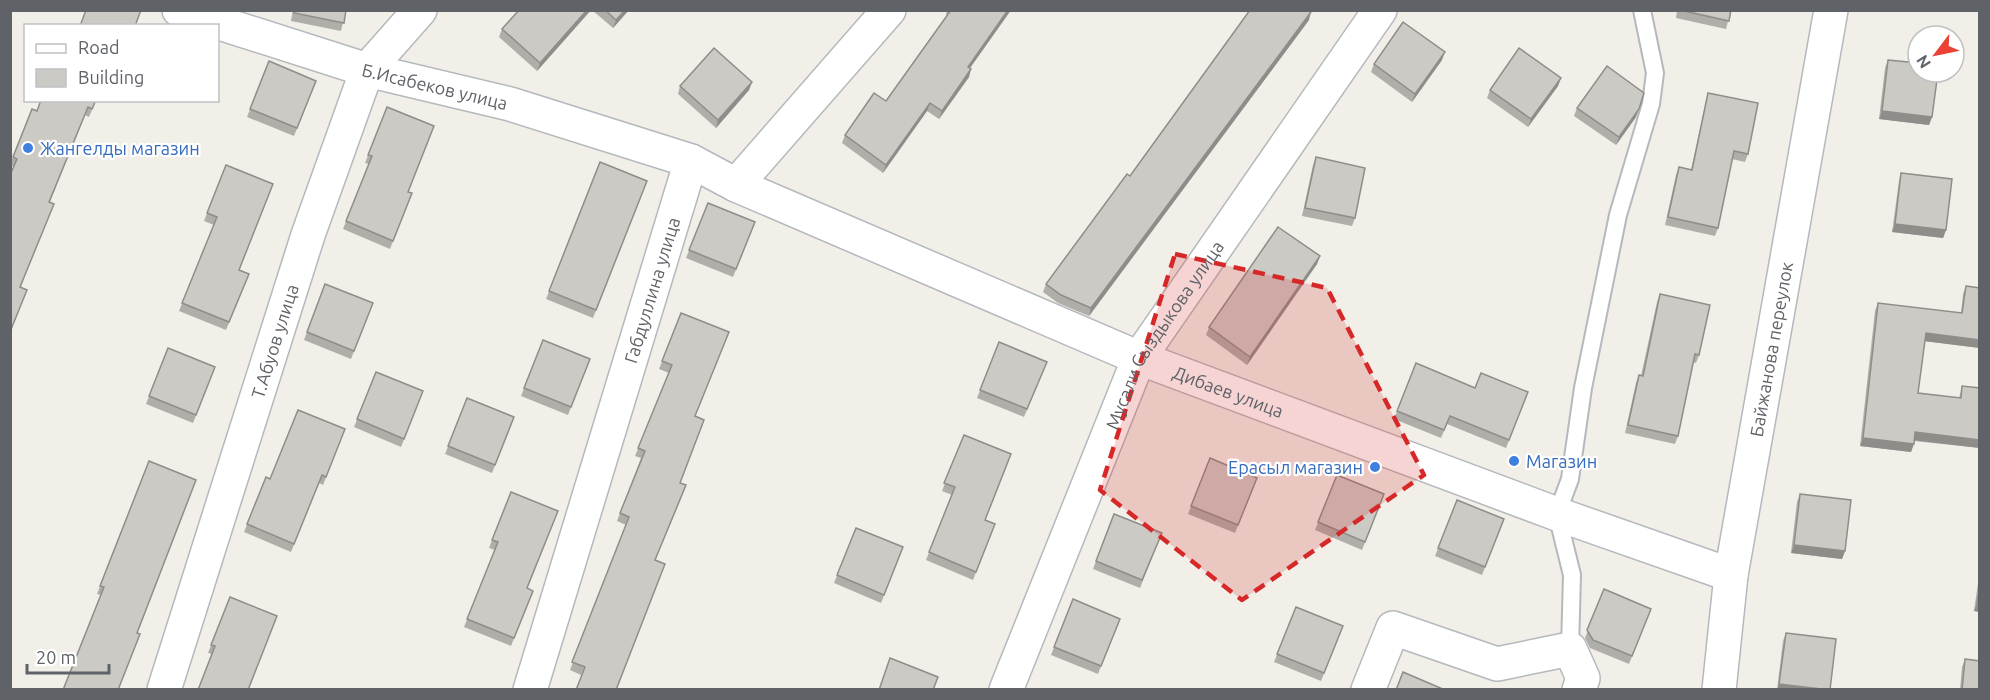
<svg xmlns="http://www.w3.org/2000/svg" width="1990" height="700" font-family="Ubuntu,sans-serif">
  <rect width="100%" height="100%" fill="#f1efe8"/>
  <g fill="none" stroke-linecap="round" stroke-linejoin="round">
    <defs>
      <polyline id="lane" points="1570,649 1572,575 1557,514 1570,479 1583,388 1618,215 1651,104 1655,73 1642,10"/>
      <g id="street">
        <path id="s1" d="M179,10L367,70L510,104L691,161"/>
        <path id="s2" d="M736,185L1139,358L1557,514L1731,575"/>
        <path id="s3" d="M164,690L308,235L367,70L420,10"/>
        <path id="s4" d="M530,690L691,161L736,185L889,10"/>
        <path id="s5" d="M1006,690L1139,358L1380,10"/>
        <polyline points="1368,690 1393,628 1497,664 1570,649 1583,678 1579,690"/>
        <path id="s6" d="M1719,690L1731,575L1831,10"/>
      </g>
    </defs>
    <use href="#lane" stroke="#b5b8bc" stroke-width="20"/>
    <use href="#street" stroke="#b5b8bc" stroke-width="36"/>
    <use href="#lane" stroke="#fff" stroke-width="16"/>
    <use href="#street" stroke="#fff" stroke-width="33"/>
  </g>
  <g fill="#afaea9">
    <polygon points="293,10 346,10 341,31 291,21"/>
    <polygon points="591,10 537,71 499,37 502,29"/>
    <polygon points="592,10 629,10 613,28"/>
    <polygon points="947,10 1011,10 970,68 969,77 939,119 927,111 883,173 842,143 845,135 886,101 947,15 946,14"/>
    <polygon points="1677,10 1731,10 1726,29 1676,18"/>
    <polygon points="1309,20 1089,316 1058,303 1043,292 1046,284 1130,176"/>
    <polygon points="1442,60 1412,102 1371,72 1374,64"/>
    <polygon points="1888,60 1932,117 1929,125 1879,119 1885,68"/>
    <polygon points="269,61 316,81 294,136 247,117"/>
    <polygon points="1561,78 1558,86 1528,127 1487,98 1490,90"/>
    <polygon points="752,82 749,90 716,128 678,94 680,86"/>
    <polygon points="1708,93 1748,154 1745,162 1732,159 1718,228 1715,236 1665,225 1676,175 1679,167 1691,170 1706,101"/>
    <polygon points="96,100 89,117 85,115 50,202 21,287 10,332 14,167 10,165 10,164 32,109 37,111"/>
    <polygon points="387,107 408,192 412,193 390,249 343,229 369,164 365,163"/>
    <polygon points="1577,108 1636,117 1616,145 1574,116"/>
    <polygon points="1316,157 1355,218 1352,226 1302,216 1313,165"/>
    <polygon points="600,162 647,181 593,318 546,299"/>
    <polygon points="226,165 239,270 249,274 226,330 179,311 214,225 204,221"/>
    <polygon points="1901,173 1946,230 1943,238 1892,232 1899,181"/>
    <polygon points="708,203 755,222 733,277 686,258"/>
    <polygon points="1320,256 1317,264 1247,365 1206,335 1209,327"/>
    <polygon points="325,284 373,303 351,359 304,340"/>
    <polygon points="1966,286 1980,348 1925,341 1918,393 1959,398 1962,386 1980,448 1914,441 1911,452 1860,446 1875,311 1878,303 1961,313 1963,294"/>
    <polygon points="1660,294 1699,355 1696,363 1693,362 1678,436 1675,444 1625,433 1636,383 1639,375 1641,376 1657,302"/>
    <polygon points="681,313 729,332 581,675 570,670 626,525 617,521 641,458 635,456 669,373 659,369"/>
    <polygon points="543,340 590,359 568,415 521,396"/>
    <polygon points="999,342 1047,362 1024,417 977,398"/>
    <polygon points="168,348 215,367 193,423 146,404"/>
    <polygon points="1416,363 1475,388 1528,392 1506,448 1447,424 1441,438 1394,419"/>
    <polygon points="376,372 423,391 401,447 354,427"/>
    <polygon points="467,398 514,417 492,473 445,454"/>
    <polygon points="345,429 323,485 319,483 291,552 244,532 266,477 270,479"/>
    <polygon points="964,435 985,520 995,524 973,580 926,560 952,495 942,491"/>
    <polygon points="1210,458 1257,478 1235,533 1188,514"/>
    <polygon points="149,461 196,480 101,595 97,594"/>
    <polygon points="1337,475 1384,494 1362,550 1315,530"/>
    <polygon points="511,492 528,588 533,591 511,646 464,627 495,550 489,548"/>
    <polygon points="1800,494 1845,551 1842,559 1791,553 1797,502"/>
    <polygon points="1457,500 1504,519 1482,575 1435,556"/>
    <polygon points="1114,514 1162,533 1140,588 1093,569"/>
    <polygon points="856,528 903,547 881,603 834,583"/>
    <polygon points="1980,569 1980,612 1974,611"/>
    <polygon points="1604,589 1651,609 1629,664 1590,648 1585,638"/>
    <polygon points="230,597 277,616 212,654 208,653"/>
    <polygon points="1073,599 1120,619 1098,674 1051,655"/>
    <polygon points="1296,607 1343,626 1321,681 1274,662"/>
    <polygon points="1786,633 1830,690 1777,690 1783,641"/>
    <polygon points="1965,659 1980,690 1960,690 1962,667"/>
  </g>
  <g fill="#8f8d8a">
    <polygon points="587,10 591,10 537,71 540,63"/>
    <polygon points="625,10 629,10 613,28 616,20"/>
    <polygon points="1008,10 1011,10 965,75 968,67"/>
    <polygon points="1311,12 1309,20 1089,316 1091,308"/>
    <polygon points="1445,52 1442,60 1412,102 1415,94"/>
    <polygon points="971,69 969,77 939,119 942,111"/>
    <polygon points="1561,78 1558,86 1528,127 1531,119"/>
    <polygon points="752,82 749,90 716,128 718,120"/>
    <polygon points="930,103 927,111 883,173 886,165"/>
    <polygon points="1639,109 1636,117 1616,145 1619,137"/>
    <polygon points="1882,111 1932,117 1929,125 1879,119"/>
    <polygon points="1895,224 1946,230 1943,238 1892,232"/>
    <polygon points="1320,256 1317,264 1247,365 1250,357"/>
    <polygon points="1926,333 1980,340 1980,348 1923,341"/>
    <polygon points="1915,432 1980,440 1980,448 1912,440"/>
    <polygon points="1863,438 1914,444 1911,452 1860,446"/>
    <polygon points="1794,545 1845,551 1842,559 1791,553"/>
    <polygon points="1977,603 1980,603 1980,612 1974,611"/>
    <polygon points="1779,684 1824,690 1777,690"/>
  </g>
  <g fill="#cccac5" stroke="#8f8d8a" stroke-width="1.5">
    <polygon points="86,10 141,10 135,26 80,26"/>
    <polygon points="294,10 346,10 344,23 294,13"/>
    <polygon points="519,10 587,10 540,63 502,29"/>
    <polygon points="605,10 625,10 616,20"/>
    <polygon points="951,10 1008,10 968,67 971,69 942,111 930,103 886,165 845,135 874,93 886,101"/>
    <polygon points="1250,10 1310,10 1311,12 1091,308 1061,295 1046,284 1127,174 1130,176"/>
    <polygon points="1680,10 1731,10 1729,21"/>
    <polygon points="1403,22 1445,52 1415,94 1374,64"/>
    <polygon points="714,48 752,82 718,120 680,86"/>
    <polygon points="1519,48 1561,78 1531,119 1490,90"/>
    <polygon points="1888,60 1918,63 1918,72 1938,72 1932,117 1882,111"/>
    <polygon points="269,61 316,81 297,128 250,109"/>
    <polygon points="1607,66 1644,93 1639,109 1619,137 1577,108"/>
    <polygon points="1708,93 1758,103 1748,154 1734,151 1718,228 1668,217 1679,167 1692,170"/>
    <polygon points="41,100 96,100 92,109 88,107 49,202 54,204 20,287 27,290 10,332 10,175 17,159 13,157 32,109 37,111"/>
    <polygon points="387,107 434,126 408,192 412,193 393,241 346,221 372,156 368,155"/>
    <polygon points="1316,157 1365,168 1355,218 1305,208"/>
    <polygon points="600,162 647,181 596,310 549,291"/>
    <polygon points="226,165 273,184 239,270 249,274 229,322 182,303 217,217 207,213"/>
    <polygon points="1901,173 1952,179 1946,230 1895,224"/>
    <polygon points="708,203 755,222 736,269 689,250"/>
    <polygon points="1278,227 1320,256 1250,357 1209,327"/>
    <polygon points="325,284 373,303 354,351 307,332"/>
    <polygon points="1966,286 1980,288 1980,340 1926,333 1918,393 1961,398 1962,386 1980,388 1980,440 1915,432 1914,444 1863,438 1878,303 1962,313"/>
    <polygon points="1660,294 1710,305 1699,355 1695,354 1678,436 1628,425 1639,375 1643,376"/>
    <polygon points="681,313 729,332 695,416 704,420 680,483 686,485 655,560 665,564 616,690 576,690 585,667 572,662 629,517 620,513 645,451 638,448 672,365 662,361"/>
    <polygon points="543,340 590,359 571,407 524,388"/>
    <polygon points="999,342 1047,362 1027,409 980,390"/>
    <polygon points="168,348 215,367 196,415 149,396"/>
    <polygon points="1416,363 1475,388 1481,373 1528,392 1509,440 1450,416 1444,430 1397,411"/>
    <polygon points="376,372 423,391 404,439 357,419"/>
    <polygon points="467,398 514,417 495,465 448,446"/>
    <polygon points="298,410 345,429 326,477 322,475 294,544 247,524 266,477 270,479"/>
    <polygon points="964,435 1011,454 985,520 995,524 976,572 929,552 955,487 944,483"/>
    <polygon points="1210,458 1257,478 1238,525 1191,506"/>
    <polygon points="149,461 196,480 137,633 140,634 118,690 63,690 104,587 100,586"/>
    <polygon points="1337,475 1384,494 1365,542 1318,522"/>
    <polygon points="511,492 558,511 527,588 533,591 514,638 467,619 498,542 492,540"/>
    <polygon points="1800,494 1851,500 1845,551 1794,545"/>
    <polygon points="1457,500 1504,519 1485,567 1438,548"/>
    <polygon points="1114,514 1162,533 1142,580 1096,561"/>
    <polygon points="856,528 903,547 884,595 837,575"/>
    <polygon points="1980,585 1980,603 1977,603"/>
    <polygon points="1604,589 1651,609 1632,656 1593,640 1587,630"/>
    <polygon points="230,597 277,616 248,690 198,690 215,646 211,645"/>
    <polygon points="1073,599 1120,619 1101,666 1054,647"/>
    <polygon points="1296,607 1343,626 1324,673 1277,654"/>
    <polygon points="1786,633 1836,639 1830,690 1779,684"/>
    <polygon points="890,658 938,677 933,690 879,690"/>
    <polygon points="1965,659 1980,661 1980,690 1962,690"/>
    <polygon points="1403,672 1445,690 1396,690"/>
  </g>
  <path fill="#d62828" fill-opacity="0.2" stroke="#d62828" stroke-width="4.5" stroke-dasharray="12 8" stroke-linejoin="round" d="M1175,254L1327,288L1424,475L1242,600L1100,490Z"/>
  <g fill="#3f7fe0" stroke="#fff" stroke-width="2">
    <circle cx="28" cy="148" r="6"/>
    <circle cx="1514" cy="461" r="6"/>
    <circle cx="1375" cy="467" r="6"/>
  </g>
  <g text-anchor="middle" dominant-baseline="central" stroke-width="4.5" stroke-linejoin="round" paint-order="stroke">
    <g font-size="18" fill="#5f6368" stroke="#fff">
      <text stroke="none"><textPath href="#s1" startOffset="267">Б.Исабеков улица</textPath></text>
      <text stroke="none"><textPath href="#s4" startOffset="418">Габдуллина улица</textPath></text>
      <text stroke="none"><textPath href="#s5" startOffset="390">Мусали Сыздыкова улица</textPath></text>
      <text stroke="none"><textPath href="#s3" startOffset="366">Т.Абуов улица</textPath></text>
      <text stroke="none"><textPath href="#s6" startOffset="345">Байжанова переулок</textPath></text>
      <text stroke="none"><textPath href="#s2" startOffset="534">Дибаев улица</textPath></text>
    </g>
    <g font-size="18" fill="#366cbe" stroke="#fff" text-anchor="start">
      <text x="40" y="148">Жангелды магазин</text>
      <text x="1526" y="461">Магазин</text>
      <text x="1363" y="467" text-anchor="end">Ерасыл магазин</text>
    </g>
  </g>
  <rect width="1990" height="700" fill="none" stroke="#5f6368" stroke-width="24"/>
  <rect x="24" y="24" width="195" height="78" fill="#ffffff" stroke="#bfc1c3" stroke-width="1.5"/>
  <rect x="36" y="44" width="30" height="9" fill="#ffffff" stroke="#bfc1c3" stroke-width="1.5"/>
  <text x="78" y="54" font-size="18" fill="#5f6368">Road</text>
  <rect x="36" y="69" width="30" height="18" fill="#cccac5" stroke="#bfc1c3" stroke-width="1.5"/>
  <text x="78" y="84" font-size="18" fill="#5f6368">Building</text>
  <g transform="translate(1936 54) rotate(238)"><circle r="28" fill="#ffffff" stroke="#bfc1c3" stroke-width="1.5"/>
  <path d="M0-4.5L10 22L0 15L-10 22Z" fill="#ea4335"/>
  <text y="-9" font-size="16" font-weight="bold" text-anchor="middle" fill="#5f6368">N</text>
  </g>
  <path d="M27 664v9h82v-9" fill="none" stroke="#5f6368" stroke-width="3"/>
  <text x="36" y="664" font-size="18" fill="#5f6368" stroke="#ffffff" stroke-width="4.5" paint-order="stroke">20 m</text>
</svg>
